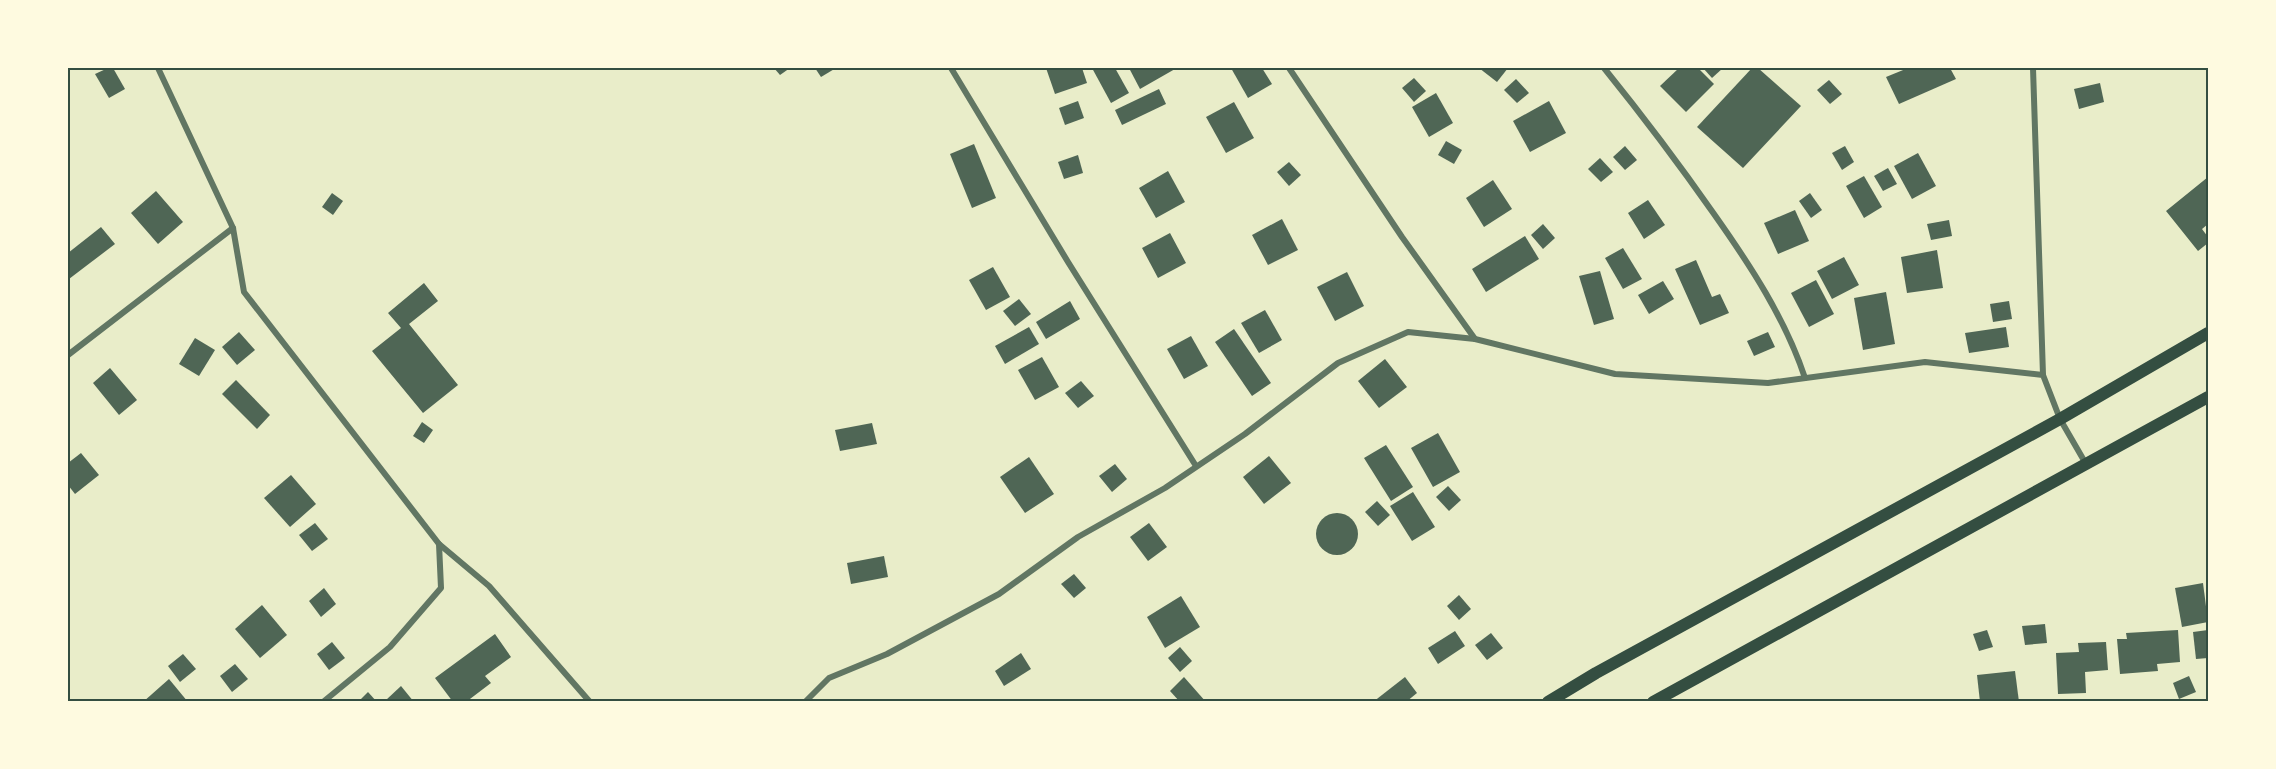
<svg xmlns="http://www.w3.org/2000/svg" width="2276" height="769" font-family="Figtree,sans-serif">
  <rect width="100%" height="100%" fill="#e9edc9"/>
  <g fill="#4f6655">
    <polygon points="108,68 113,68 125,89 109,98 95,74"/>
    <polygon points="774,68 790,68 780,75"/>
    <polygon points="815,68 836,68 821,77"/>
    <polygon points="1046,68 1082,68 1087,83 1055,94"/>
    <polygon points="1092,68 1115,68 1129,93 1111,103"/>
    <polygon points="1129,68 1175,68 1175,69 1140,89"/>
    <polygon points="1231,68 1262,68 1272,84 1248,98"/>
    <polygon points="1479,68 1508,68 1497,82"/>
    <polygon points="1679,68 1698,68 1714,84 1686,112 1660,86"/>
    <polygon points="1703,68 1723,68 1712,78"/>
    <polygon points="1752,68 1758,68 1801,106 1743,168 1697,127"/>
    <polygon points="1908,68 1950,68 1956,79 1899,104 1886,77"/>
    <polygon points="1414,78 1426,91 1414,102 1402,88"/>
    <polygon points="1516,79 1529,93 1517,103 1504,90"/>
    <polygon points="1829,80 1842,94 1830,104 1817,90"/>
    <polygon points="2100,83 2104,102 2079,109 2074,89"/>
    <polygon points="1159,89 1166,104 1122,125 1115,110"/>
    <polygon points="1436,93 1453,123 1429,137 1412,107"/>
    <polygon points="1078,101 1084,118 1065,125 1059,108"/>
    <polygon points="1549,101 1566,133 1530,152 1513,121"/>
    <polygon points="1234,102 1254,138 1226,153 1206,117"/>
    <polygon points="1446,141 1462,150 1454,164 1438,155"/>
    <polygon points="974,144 996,198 972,208 950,154"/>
    <polygon points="1625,146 1637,160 1625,170 1613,157"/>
    <polygon points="1845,146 1854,162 1842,170 1832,153"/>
    <polygon points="1918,153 1936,186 1912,199 1894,166"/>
    <polygon points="1078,155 1083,173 1064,179 1058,162"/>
    <polygon points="1600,158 1613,172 1601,182 1588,169"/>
    <polygon points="1289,162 1301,175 1289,186 1277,172"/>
    <polygon points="1888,168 1897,184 1883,191 1874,176"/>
    <polygon points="1168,171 1185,202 1156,218 1139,188"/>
    <polygon points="1864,176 1882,207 1864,218 1846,186"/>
    <polygon points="2208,177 2208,224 2202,229 2208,237 2208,243 2198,251 2166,211"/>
    <polygon points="1493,180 1512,209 1484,227 1466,198"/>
    <polygon points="156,191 183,222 158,244 131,213"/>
    <polygon points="332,193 343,201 333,215 322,207"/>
    <polygon points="1810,193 1822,210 1811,218 1799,201"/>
    <polygon points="1648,200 1665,225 1644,239 1628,213"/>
    <polygon points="1795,210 1809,241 1778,254 1764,223"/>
    <polygon points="1282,219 1298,250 1268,265 1252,235"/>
    <polygon points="1949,220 1952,236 1931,240 1927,224"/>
    <polygon points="1543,224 1555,238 1543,249 1531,235"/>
    <polygon points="101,227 115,244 69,279 68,253"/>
    <polygon points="1170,233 1186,263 1158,278 1142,248"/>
    <polygon points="1525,236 1539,259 1486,292 1472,269"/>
    <polygon points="1623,248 1642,279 1623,289 1605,258"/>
    <polygon points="1937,250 1943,288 1907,293 1901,257"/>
    <polygon points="1844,257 1859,285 1832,299 1817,271"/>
    <polygon points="1696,260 1712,297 1720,294 1729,313 1700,325 1675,269"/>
    <polygon points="993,267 1010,297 986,310 969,280"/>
    <polygon points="1600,271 1614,319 1594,325 1579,276"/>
    <polygon points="1347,272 1364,306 1335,321 1317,287"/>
    <polygon points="1816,280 1834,314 1809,327 1791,293"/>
    <polygon points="1663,281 1674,299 1649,314 1638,295"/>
    <polygon points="424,283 438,301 409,324 458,385 423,413 372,351 401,328 388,313"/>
    <polygon points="1886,292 1895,344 1863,350 1854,298"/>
    <polygon points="1019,299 1031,314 1015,326 1003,311"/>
    <polygon points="1070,301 1080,319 1046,339 1036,322"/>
    <polygon points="2009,301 2012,319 1993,322 1990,304"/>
    <polygon points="1265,310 1282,340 1259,353 1241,323"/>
    <polygon points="1029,327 1039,344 1005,364 995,346"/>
    <polygon points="2006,327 2009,347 1969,353 1965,333"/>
    <polygon points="1234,329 1271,383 1252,396 1215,342"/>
    <polygon points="239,332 255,350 237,365 222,347"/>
    <polygon points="1768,332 1775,347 1754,356 1747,341"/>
    <polygon points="1191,336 1208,366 1184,379 1167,349"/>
    <polygon points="195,338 215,350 199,376 179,364"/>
    <polygon points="1042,357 1059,387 1035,400 1018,370"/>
    <polygon points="1385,359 1407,387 1379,408 1358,381"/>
    <polygon points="110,368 137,400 119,415 93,383"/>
    <polygon points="236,380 270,415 257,429 222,394"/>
    <polygon points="1081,381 1094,396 1078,408 1065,393"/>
    <polygon points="422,422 433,430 424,443 413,436"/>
    <polygon points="872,423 877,444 840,451 835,430"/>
    <polygon points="1438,433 1460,472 1433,487 1411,448"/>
    <polygon points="1386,445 1413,487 1391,501 1364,458"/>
    <polygon points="81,453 99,475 75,494 68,485 68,463"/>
    <polygon points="1269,456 1291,483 1264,504 1243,477"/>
    <polygon points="1029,457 1054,494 1025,513 1000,477"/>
    <polygon points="1115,464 1127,479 1112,492 1099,476"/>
    <polygon points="291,475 316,504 290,527 264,498"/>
    <polygon points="1448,486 1461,500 1449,511 1436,497"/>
    <polygon points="1413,492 1435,527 1412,541 1390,506"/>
    <polygon points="1377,501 1390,515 1378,526 1365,512"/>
    <circle cx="1337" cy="534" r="21"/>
    <polygon points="315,523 328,539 312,551 299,535"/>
    <polygon points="1149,523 1167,547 1148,561 1130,537"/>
    <polygon points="884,556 888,577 851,584 847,563"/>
    <polygon points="1074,574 1086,588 1074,598 1061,584"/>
    <polygon points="2203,583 2208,622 2182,627 2175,588"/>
    <polygon points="324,588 336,604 321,617 309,601"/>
    <polygon points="1459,595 1471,609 1459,620 1447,606"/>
    <polygon points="1181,596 1200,627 1165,648 1147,617"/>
    <polygon points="262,605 287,635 260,658 235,629"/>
    <polygon points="2045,624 2047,643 2025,645 2022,626"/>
    <polygon points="1987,630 1993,647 1979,651 1973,634"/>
    <polygon points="2178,630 2180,662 2157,664 2158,671 2120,674 2117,639 2127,639 2126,633"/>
    <polygon points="2208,630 2208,658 2196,659 2193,632"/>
    <polygon points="1455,631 1465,646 1438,664 1428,648"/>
    <polygon points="1491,633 1503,648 1487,660 1475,645"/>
    <polygon points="495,634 511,657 485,676 491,683 466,702 453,702 435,678"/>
    <polygon points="332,642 345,658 329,670 317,654"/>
    <polygon points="2106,642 2108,670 2085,672 2086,693 2058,694 2056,653 2079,652 2078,643"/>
    <polygon points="1180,647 1192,661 1180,672 1168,658"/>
    <polygon points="1021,653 1031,669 1004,686 995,671"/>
    <polygon points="183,654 196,669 180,682 168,666"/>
    <polygon points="235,664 248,679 232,692 220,676"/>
    <polygon points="2015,671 2019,702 1980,702 1977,675"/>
    <polygon points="2189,676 2196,692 2179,699 2173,683"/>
    <polygon points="1184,677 1206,702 1180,702 1170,691"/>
    <polygon points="1405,677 1417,693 1406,702 1373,702"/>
    <polygon points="169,679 188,702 143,702"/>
    <polygon points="401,686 414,702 387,702 386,700"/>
    <polygon points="368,692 377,702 358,702"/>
  </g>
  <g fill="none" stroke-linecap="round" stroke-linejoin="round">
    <g stroke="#617663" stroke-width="6">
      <polyline points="158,68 233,228 244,292 439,544 441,588 390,647 323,702"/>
      <polyline points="951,68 1068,262 1196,466"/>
      <polyline points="1289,68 1402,237 1475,339 1615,374 1768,383 1925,362 2043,375 2060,419 2086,464"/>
      <path d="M1604,68C1642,115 1679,164 1714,214C1750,265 1785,318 1805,378"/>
      <polyline points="2033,68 2043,375"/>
      <polyline points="68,355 233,228"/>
      <polyline points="439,544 489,586 590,702"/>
      <polyline points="805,702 829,678 887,654 999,594 1078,537 1165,488 1245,434 1338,363 1408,332 1475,339"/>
    </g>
    <g stroke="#344e41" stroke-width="12">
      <polyline points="1548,702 1596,673 2060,419 2208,333"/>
      <polyline points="1653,702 2208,397"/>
    </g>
  </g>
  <rect width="2276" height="769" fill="none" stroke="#fefae0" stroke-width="138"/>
  <rect x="69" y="69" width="2138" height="631" fill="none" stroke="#344e41" stroke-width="2"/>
</svg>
